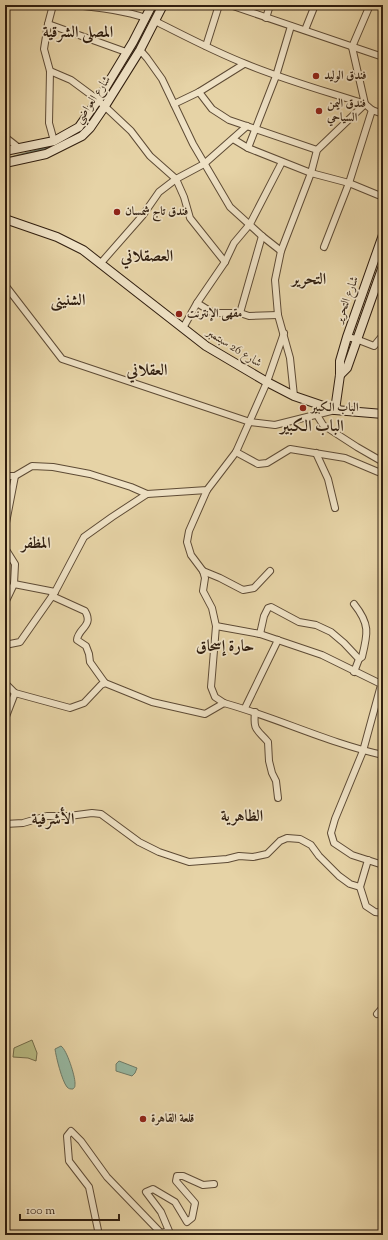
<svg xmlns="http://www.w3.org/2000/svg" width="388" height="1240" font-family="'Sorts Mill Goudy',Amiri,serif">
  <rect width="100%" height="100%" fill="#e6d3a6"/>
  <filter id="stains"><feTurbulence type="fractalNoise" baseFrequency=".005" numOctaves="4"/><feColorMatrix values="0 0 0 0 .2 0 0 0 0 .09 0 0 0 0 .02 0 0 0 .5 -.17"/></filter>
  <radialGradient id="worn" r=".72"><stop offset=".6" stop-color="#630" stop-opacity="0"/><stop offset="1" stop-color="#630" stop-opacity=".3"/></radialGradient>
  <polygon fill="#b8bb84" stroke="#746c4a" points="32,1040 37,1053 36,1061 28,1058 13,1057 14,1048"/>
  <g fill="#97b9a3" stroke="#6e7b68">
    <path d="M61,1046C67,1050 75,1076 75,1083C75,1087 75,1087 73,1089C70,1089 69,1089 67,1087C62,1081 56,1057 55,1049Z"/>
    <polygon points="119,1061 137,1068 135,1073 132,1076 116,1071 116,1064"/>
  </g>
  <g fill="none" stroke-linecap="round" stroke-linejoin="round">
    <g stroke="#6e7b68" stroke-width="2">
      <polyline points="124,69 157,8"/>
      <polyline points="74,136 82,130 92,118"/>
      <polyline points="5,159 46,148 63,141"/>
    </g>
    <defs>
      <g id="minor">
        <polyline points="5,5 13,5"/>
        <polyline points="53,5 48,24 44,49 50,71 49,123 54,141"/>
        <path d="M72,5C97,7 122,10 146,18"/>
        <polyline points="230,5 383,57"/>
        <polyline points="266,18 270,5"/>
        <path d="M155,21C185,36 215,52 246,64C285,80 325,91 365,104L372,110L383,114"/>
        <polyline points="48,24 126,52"/>
        <polyline points="305,30 315,5"/>
        <polyline points="206,46 219,5"/>
        <polyline points="140,50 147,58 162,79 193,144 230,207 262,236 281,251"/>
        <polyline points="50,71 71,80 98,100 131,131 150,156 176,179 184,197 190,218 225,262"/>
        <polyline points="199,92 212,109 229,120 317,150"/>
        <polyline points="174,104 199,92 244,64"/>
        <polyline points="5,137 19,148"/>
        <polyline points="233,139 248,148 311,173 349,183 383,197"/>
        <polyline points="248,148 276,76 291,26"/>
        <polyline points="324,247 349,183 372,110"/>
        <polyline points="100,264 143,215 159,192 176,179 204,164 247,126"/>
        <polyline points="5,285 62,359 250,422 275,425 335,410"/>
        <polyline points="197,303 213,313 240,313 249,316 278,315"/>
        <polyline points="240,313 262,236"/>
        <polyline points="183,328 197,303 225,262 234,243 250,224 282,162"/>
        <polyline points="347,337 356,339 374,346 383,335"/>
        <polyline points="294,396 290,358 278,315 275,280 281,251 311,173 317,150 365,104 352,47 370,5"/>
        <polyline points="317,415 323,425 357,447 383,462"/>
        <polyline points="236,452 258,464 267,463 290,449 345,458 383,474"/>
        <polyline points="316,453 328,479 335,508"/>
        <polyline points="5,476 15,476 32,466 53,467 90,474 131,487 147,494"/>
        <polyline points="207,490 189,531 187,542 191,555 203,571 205,578 203,591 212,608 216,626 211,687 215,697 224,703"/>
        <polyline points="5,528 15,476"/>
        <polyline points="5,548 15,564 14,584 5,603"/>
        <polyline points="203,571 220,578 243,590 254,588 270,571"/>
        <polyline points="14,584 55,592"/>
        <path d="M52,596L85,611C94,626 78,628 77,640L86,646L89,654L90,662L105,683"/>
        <path d="M354,604C370,624 368,633 362,657L359,659"/>
        <polyline points="216,626 260,634 322,655 383,685"/>
        <polyline points="260,634 264,616 268,608 271,607 299,622 316,625 331,632 344,643 359,659 354,672"/>
        <polyline points="5,645 20,642 55,592 84,537 112,517 147,494 207,490 236,452 267,382 284,333"/>
        <polyline points="5,683 15,693"/>
        <polyline points="381,685 363,751 335,819 331,833 334,843 352,855 383,865"/>
        <polyline points="245,708 278,640"/>
        <path d="M255,712C253,731 257,729 268,742L269,761L272,773L276,781L278,798"/>
        <path d="M5,719L15,693L70,708L84,703L101,685L105,683L152,702L205,714L224,703C278,718 328,743 383,755"/>
        <polyline points="5,824 23,823 47,816 69,816 92,813 101,814 139,842 159,852 189,862 227,859 239,856 253,857 267,854 280,841 287,838 300,839 311,845 319,856 339,876 350,884 360,887"/>
        <polyline points="368,860 360,887 366,906 375,912 383,913"/>
        <polyline points="377,1014 383,1007"/>
        <polyline points="99,1235 89,1187 69,1161 67,1136 71,1131 81,1141 107,1177 161,1233 169,1231 161,1212 146,1192 153,1189 175,1202 187,1222 192,1218 195,1203 176,1181 177,1176 183,1176 203,1185 214,1184"/>
      </g>
      <g id="secondary">
        <polyline points="5,151 54,141 79,127 98,100 133,42 152,5"/>
        <polyline points="5,163 46,154 82,136 90,128 105,106 140,50 163,5"/>
        <polyline points="5,219 57,237 83,250 206,346 267,382 294,396 335,410 383,414"/>
        <polyline points="340,375 347,368 383,266"/>
        <polyline points="335,410 340,375 340,361 347,337 383,235"/>
      </g>
    </defs>
    <use href="#minor" stroke="#5e4b35" stroke-width="8"/>
    <use href="#secondary" stroke="#301e0f" stroke-width="10"/>
    <use href="#minor" stroke="#efe2c5" stroke-width="6"/>
    <use href="#secondary" stroke="#efe2c5" stroke-width="8"/>
  </g>
  <g fill="#8f2418" stroke="#efe2c5" stroke-width="1.5">
    <circle cx="316" cy="76" r="4"/>
    <circle cx="319" cy="111" r="4"/>
    <circle cx="117" cy="212" r="4"/>
    <circle cx="179" cy="314" r="4"/>
    <circle cx="303" cy="408" r="4"/>
    <circle cx="143" cy="1119" r="4"/>
  </g>
  <g text-anchor="middle" dominant-baseline="central" stroke-width="3.5" stroke-linejoin="round" paint-order="stroke">
    <g font-size="12" font-weight="bold" fill="#301e0f" stroke="#efe2c5" text-anchor="start">
      <text x="324" y="76">فندق الوليد</text>
      <text x="327" y="104">فندق اليمن<tspan x="327" dy="14">السياحي</tspan></text>
      <text x="125" y="212">فندق تاج شمسان</text>
      <text x="187" y="314">مقهى الإنترنت</text>
      <text x="311" y="408">الباب الكبير</text>
      <text x="151" y="1119">قلعة القاهرة</text>
    </g>
    <g font-size="12" fill="#301e0f" stroke="#efe2c5">
      <text transform="translate(93 100) rotate(-56)">شارع العواضي</text>
      <text transform="translate(347 300) rotate(-70)">شارع التحرير</text>
      <text transform="translate(234 348) rotate(32)">شارع 26 سبتمبر</text>
    </g>
    <g font-size="16" font-weight="bold" fill="#301e0f" stroke="#efe2c5">
      <text x="78" y="33">المصلى الشرقية</text>
      <text x="147" y="257">العصقلاني</text>
      <text x="309" y="280">التحرير</text>
      <text x="68" y="301">الشنينى</text>
      <text x="147" y="371">العقلاني</text>
      <text x="312" y="427">الباب الكبير</text>
      <text x="36" y="544">المظفر</text>
      <text x="225" y="647">حارة إسحاق</text>
      <text x="242" y="817">الظاهرية</text>
      <text x="53" y="820">الأشرفية</text>
    </g>
  </g>
  <rect width="388" height="1240" fill="none" stroke="#e6d3a6" stroke-width="20"/>
  <rect x="6" y="6" width="376" height="1228" fill="none" stroke="#301e0f" stroke-width="2"/>
  <rect x="10" y="10" width="368" height="1220" fill="none" stroke="#301e0f"/>
  <path d="M20 1214v6h99v-6" fill="none" stroke="#301e0f" stroke-width="2"/>
  <text x="26" y="1214" font-size="12" fill="#301e0f" stroke="#efe2c5" stroke-width="3" paint-order="stroke">100 m</text>
  <rect width="100%" height="100%" filter="url(#stains)"/>
  <rect width="100%" height="100%" fill="url(#worn)"/>
</svg>
